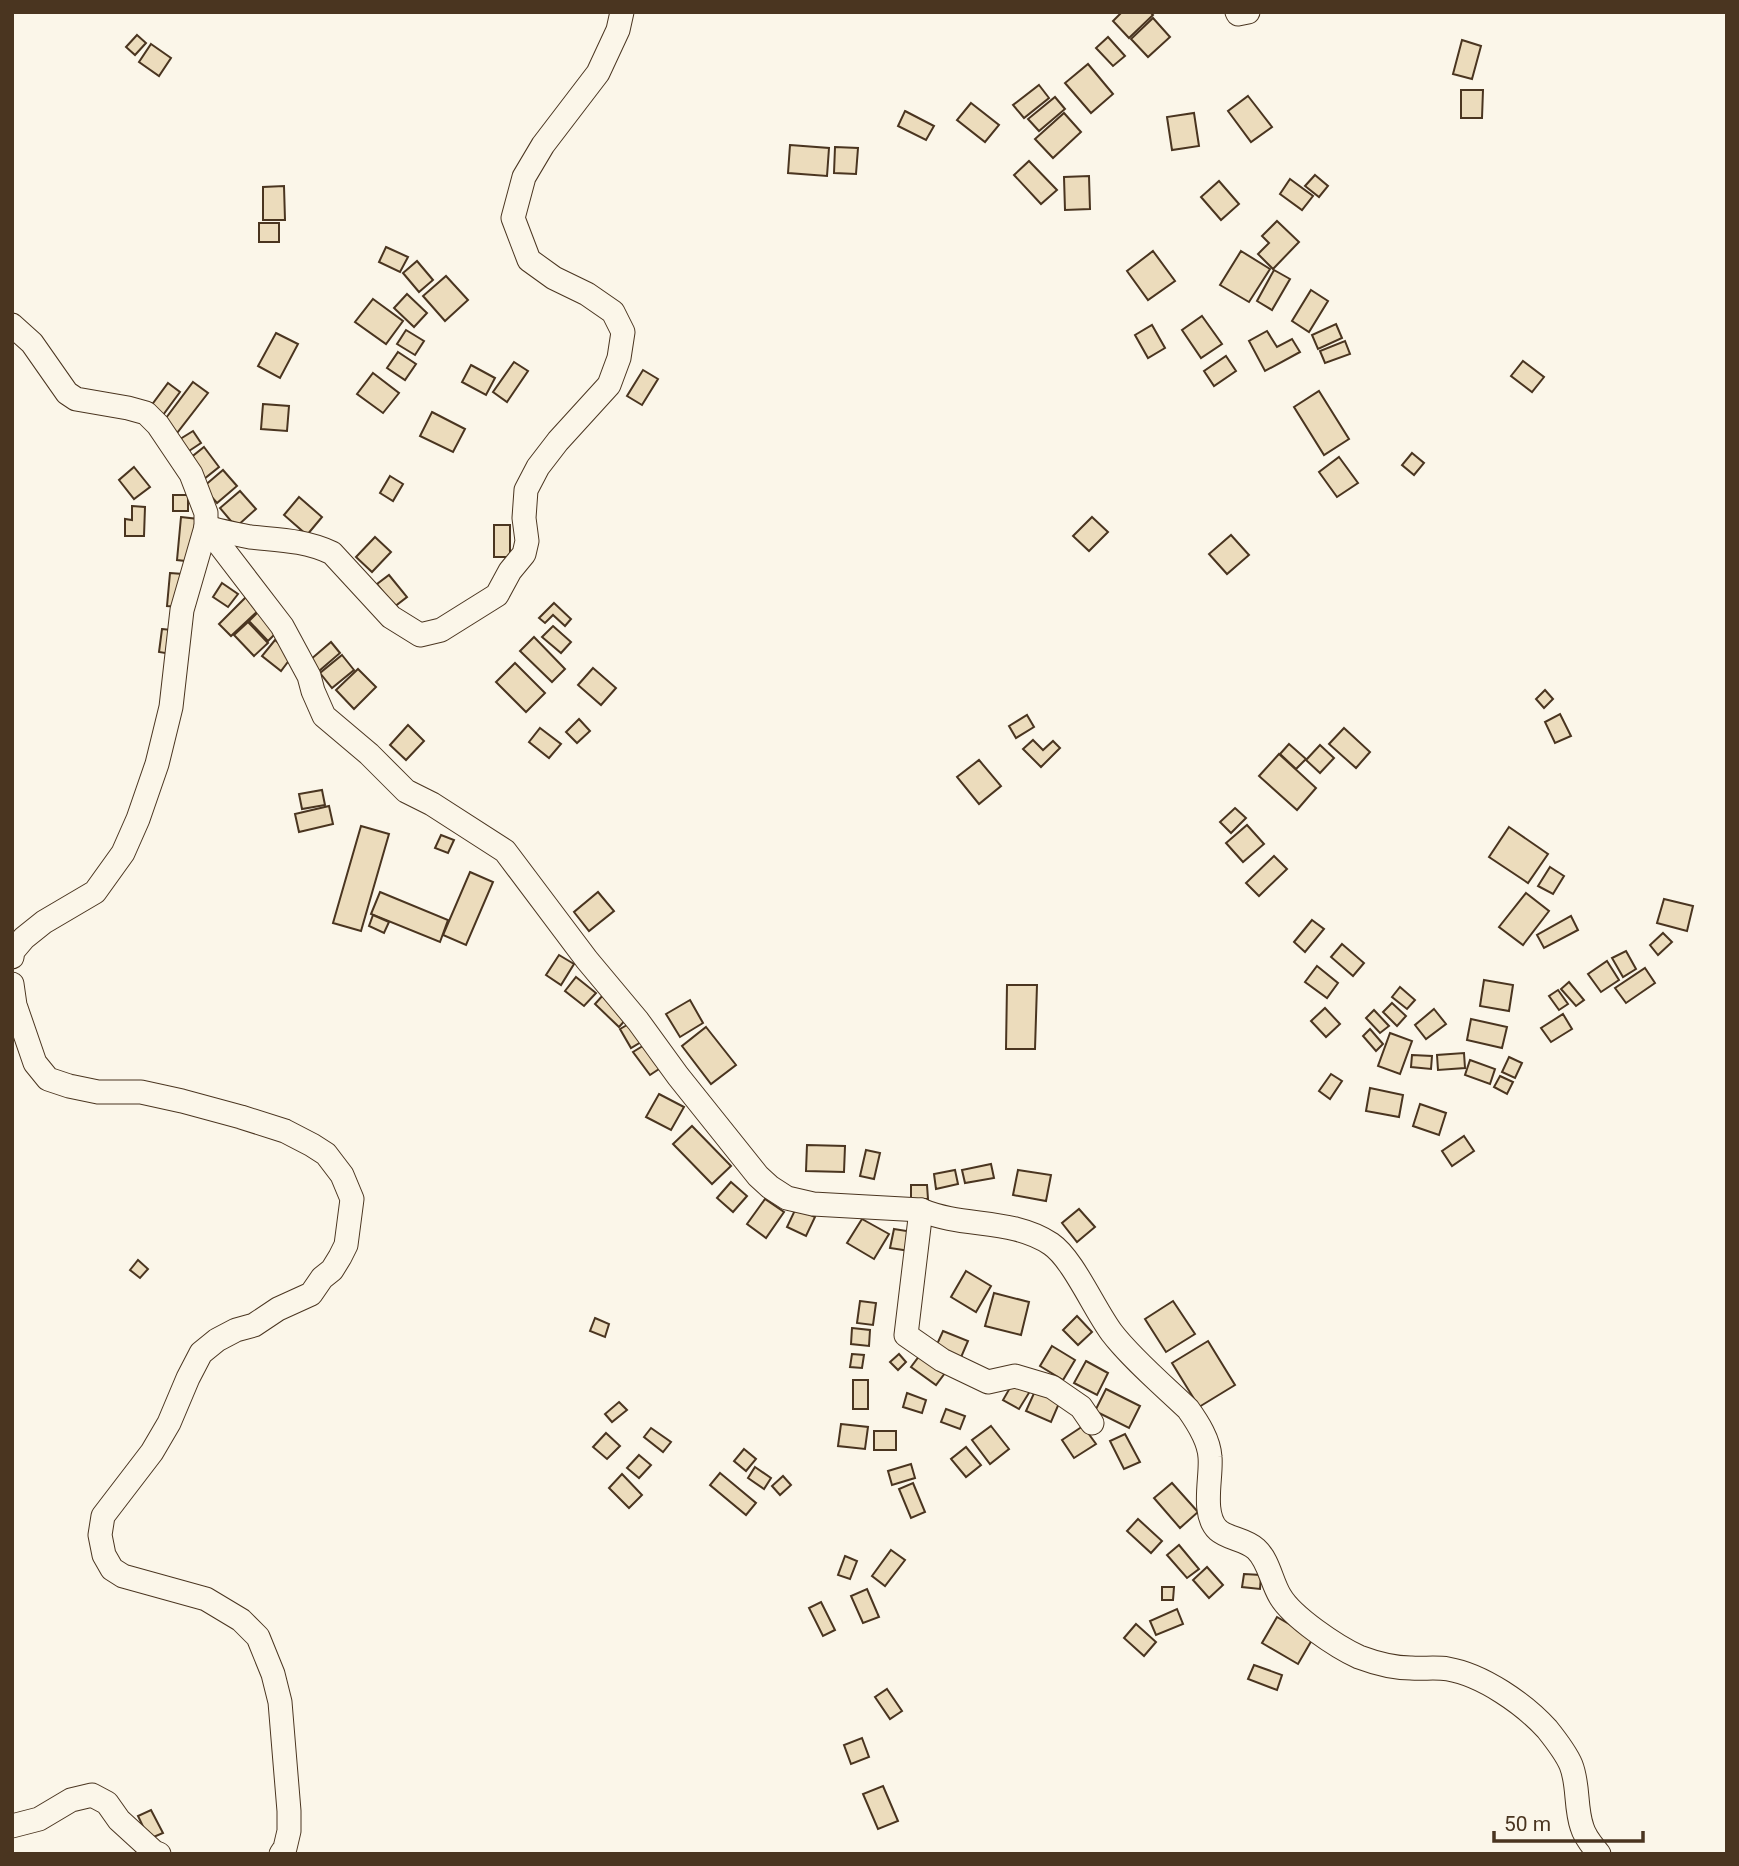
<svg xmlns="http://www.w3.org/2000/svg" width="1739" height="1866" font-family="Roboto,sans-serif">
  <rect width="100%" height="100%" fill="#fbf6e9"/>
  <g fill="#ecdcbc" stroke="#4a3520" stroke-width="2">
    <polygon points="1122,12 1150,12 1153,15 1129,38 1113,21"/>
    <polygon points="1153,18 1170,37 1148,57 1131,39"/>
    <polygon points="137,35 146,43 135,55 126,47"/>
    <polygon points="1108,37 1125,56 1113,66 1096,48"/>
    <polygon points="1462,40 1481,46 1472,79 1453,74"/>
    <polygon points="151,44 171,58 159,76 139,62"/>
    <polygon points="1088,64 1113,94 1091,113 1065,83"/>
    <polygon points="1039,85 1049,98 1024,118 1013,105"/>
    <polygon points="1461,90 1483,90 1482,118 1461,118"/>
    <polygon points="1248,96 1272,127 1251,142 1228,111"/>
    <polygon points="1055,97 1065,109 1039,131 1028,119"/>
    <polygon points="971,103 999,125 985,142 957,120"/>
    <polygon points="905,111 934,126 926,140 898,126"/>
    <polygon points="1064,113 1081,132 1053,158 1035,139"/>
    <polygon points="1194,113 1199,146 1172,150 1167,117"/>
    <polygon points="790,145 829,148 827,176 788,173"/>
    <polygon points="835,147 858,148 856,174 834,173"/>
    <polygon points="1029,161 1057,190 1041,204 1014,175"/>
    <polygon points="1315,175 1328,186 1319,197 1305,186"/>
    <polygon points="1089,176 1090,209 1065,210 1064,177"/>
    <polygon points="1290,179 1313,196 1302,210 1280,194"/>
    <polygon points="1219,181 1239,204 1221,220 1201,197"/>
    <polygon points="284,186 285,220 263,220 263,187"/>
    <polygon points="1277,221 1299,242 1273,269 1258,254 1269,243 1262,236"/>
    <rect x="259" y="223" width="20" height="19"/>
    <polygon points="386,247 408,257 400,272 379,262"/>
    <polygon points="1153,251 1175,281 1148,300 1127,271"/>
    <polygon points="1241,251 1270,269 1249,302 1220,285"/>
    <polygon points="417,261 433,280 419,292 403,273"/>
    <polygon points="1274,270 1290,279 1272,310 1257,301"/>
    <polygon points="446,276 468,300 445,321 423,296"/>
    <polygon points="1311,290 1328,301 1309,332 1292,321"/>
    <polygon points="407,294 427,313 414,327 394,308"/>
    <polygon points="373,299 403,321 386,344 355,322"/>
    <polygon points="1202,316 1222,344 1201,358 1182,330"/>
    <polygon points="1336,324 1342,338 1318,349 1312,335"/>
    <polygon points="1152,325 1165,348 1148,358 1135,335"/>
    <polygon points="406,330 424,341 415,355 397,344"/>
    <polygon points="1267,331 1277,347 1292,339 1300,352 1265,371 1249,341"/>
    <polygon points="276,333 298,344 280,378 258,366"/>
    <polygon points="1345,341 1350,354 1325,363 1320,351"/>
    <polygon points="398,352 416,364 405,380 387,368"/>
    <polygon points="1226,356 1236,371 1214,386 1204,371"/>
    <polygon points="1523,361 1544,377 1532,392 1511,376"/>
    <polygon points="514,362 528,371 507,402 493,392"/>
    <polygon points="471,365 495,378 486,395 462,382"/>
    <polygon points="643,370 658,379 642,405 627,396"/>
    <polygon points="373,373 399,393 383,413 357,394"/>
    <polygon points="193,382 208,393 177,433 163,422"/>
    <polygon points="168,383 180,392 160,419 148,410"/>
    <polygon points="1319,391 1349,439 1324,455 1294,407"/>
    <polygon points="263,404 289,406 287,431 261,429"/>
    <polygon points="432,412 465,429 453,452 420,436"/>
    <polygon points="193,431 201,443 186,453 177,441"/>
    <polygon points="204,447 219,467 204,479 189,459"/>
    <polygon points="1412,453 1424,463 1414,475 1402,465"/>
    <polygon points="1339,457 1358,483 1337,497 1319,472"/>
    <polygon points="134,467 150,487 134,499 119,480"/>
    <polygon points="223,470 237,486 217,503 203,487"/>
    <polygon points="390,476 403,484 393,501 380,493"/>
    <polygon points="240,491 256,509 236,527 220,508"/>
    <rect x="173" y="495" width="15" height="16"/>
    <polygon points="299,497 322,517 307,535 284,515"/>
    <polygon points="132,506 145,507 144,536 125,536 125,519 132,520"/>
    <polygon points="181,517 198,519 194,562 177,560"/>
    <polygon points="1092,517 1108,532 1089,551 1073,536"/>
    <rect x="494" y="525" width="16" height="32"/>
    <polygon points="1231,535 1249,555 1227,574 1209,554"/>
    <polygon points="375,537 391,552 372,572 356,557"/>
    <polygon points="170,573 183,574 180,607 167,606"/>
    <polygon points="389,575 407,597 394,607 377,584"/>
    <polygon points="222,583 238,594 228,607 213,597"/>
    <polygon points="247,596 260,609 231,636 219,624"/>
    <polygon points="554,603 571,619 565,626 553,615 545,623 539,618"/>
    <polygon points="260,610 279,630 268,641 249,621"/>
    <polygon points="248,622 268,643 254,656 234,635"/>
    <polygon points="553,626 571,642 561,653 542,637"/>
    <polygon points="162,629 182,631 171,654 159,652"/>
    <polygon points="534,637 565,669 552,682 520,651"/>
    <polygon points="275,640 293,655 281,671 262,656"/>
    <polygon points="331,642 340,653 319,671 310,660"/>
    <polygon points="342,655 354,670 332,688 320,673"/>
    <polygon points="515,663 545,693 526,712 496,682"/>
    <polygon points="593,668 616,688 601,705 578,685"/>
    <polygon points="358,669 376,687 354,709 336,690"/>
    <polygon points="1545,690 1553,699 1544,708 1536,699"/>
    <polygon points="1560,714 1571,736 1555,743 1545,722"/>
    <polygon points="1027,715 1034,727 1016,738 1009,726"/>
    <polygon points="579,719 590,731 577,743 566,732"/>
    <polygon points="408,725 424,741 406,760 390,745"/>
    <polygon points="540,728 561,744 549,758 529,742"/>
    <polygon points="1344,728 1370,752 1356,768 1329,744"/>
    <polygon points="1033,740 1043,750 1053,741 1060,748 1041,767 1023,749"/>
    <polygon points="1289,744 1306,759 1296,769 1280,754"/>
    <polygon points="1320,745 1334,758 1320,773 1306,760"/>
    <polygon points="1279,754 1316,788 1297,810 1259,776"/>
    <polygon points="979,760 1001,786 979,804 957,777"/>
    <polygon points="322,790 325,805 302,809 299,794"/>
    <polygon points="329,806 333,824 299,832 295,814"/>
    <polygon points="1235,808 1246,818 1231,833 1220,822"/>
    <polygon points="1247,825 1264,844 1243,862 1226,843"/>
    <polygon points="361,826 389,834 361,931 333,923"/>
    <polygon points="1509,827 1548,854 1528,883 1489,857"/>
    <polygon points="441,835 454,840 448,853 435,848"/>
    <polygon points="1274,856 1287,869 1259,896 1246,883"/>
    <polygon points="1550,867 1564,876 1553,894 1538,886"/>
    <polygon points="470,872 493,882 466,945 443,935"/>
    <polygon points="380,892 448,920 440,942 371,914"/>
    <polygon points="598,892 614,911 589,931 574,912"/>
    <polygon points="1526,893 1549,911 1523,945 1499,927"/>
    <polygon points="1664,899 1693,906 1687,931 1657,923"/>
    <polygon points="373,915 389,922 384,933 369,926"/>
    <polygon points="1571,916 1578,930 1544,948 1537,935"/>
    <polygon points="1312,920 1324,929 1305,952 1294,942"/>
    <polygon points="1663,933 1672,942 1658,955 1650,945"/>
    <polygon points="1342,944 1364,963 1353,976 1331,957"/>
    <polygon points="1626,951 1636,969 1623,977 1612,958"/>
    <polygon points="559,955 574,964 561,985 546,975"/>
    <polygon points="1607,961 1619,980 1601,992 1588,974"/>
    <polygon points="1317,966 1338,983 1327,998 1305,982"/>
    <polygon points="1645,968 1655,983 1626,1003 1615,988"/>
    <polygon points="576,977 596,993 584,1006 565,991"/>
    <polygon points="1484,980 1513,985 1509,1011 1480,1006"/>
    <polygon points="1569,982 1584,1000 1576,1006 1561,989"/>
    <polygon points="1007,985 1037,985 1035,1049 1006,1049"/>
    <polygon points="1400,987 1415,1000 1407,1009 1392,997"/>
    <polygon points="1558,990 1568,1004 1559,1010 1549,996"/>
    <polygon points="604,994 628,1017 619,1027 595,1004"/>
    <polygon points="690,1000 703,1023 680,1037 666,1014"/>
    <polygon points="1392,1003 1406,1016 1397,1026 1383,1012"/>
    <polygon points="1325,1008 1340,1024 1326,1037 1311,1021"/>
    <polygon points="1434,1009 1446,1024 1426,1039 1415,1025"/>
    <polygon points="1374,1010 1389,1026 1380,1033 1366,1018"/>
    <polygon points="1563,1014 1572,1029 1551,1042 1541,1028"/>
    <polygon points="1471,1019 1507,1027 1502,1048 1467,1040"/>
    <polygon points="634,1021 646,1039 631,1048 620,1029"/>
    <polygon points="706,1027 736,1065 711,1084 682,1046"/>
    <polygon points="1370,1029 1383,1044 1376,1051 1363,1036"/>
    <polygon points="1390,1033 1412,1041 1400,1074 1378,1066"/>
    <polygon points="646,1044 662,1067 650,1075 633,1052"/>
    <polygon points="1464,1053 1465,1068 1438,1070 1437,1055"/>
    <polygon points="1412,1055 1432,1056 1431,1069 1411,1067"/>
    <polygon points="1509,1057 1522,1063 1515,1078 1502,1072"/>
    <polygon points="1470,1060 1495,1069 1490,1084 1465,1075"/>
    <polygon points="1331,1074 1342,1081 1330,1099 1319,1091"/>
    <polygon points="1500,1076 1513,1082 1507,1094 1494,1087"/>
    <polygon points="1370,1088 1403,1095 1399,1117 1366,1111"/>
    <polygon points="659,1094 684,1107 671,1130 646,1117"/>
    <polygon points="1420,1104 1446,1113 1439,1135 1413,1126"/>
    <polygon points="692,1126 731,1166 712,1184 673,1144"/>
    <polygon points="1464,1136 1474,1151 1452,1166 1442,1151"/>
    <polygon points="807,1145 845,1146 844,1172 806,1171"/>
    <polygon points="866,1150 880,1153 874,1179 860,1176"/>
    <polygon points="991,1164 994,1178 965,1183 962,1170"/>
    <polygon points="955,1170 958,1184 936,1189 934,1174"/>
    <polygon points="1018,1170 1051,1175 1046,1201 1013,1195"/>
    <polygon points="731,1182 747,1196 733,1212 717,1198"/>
    <polygon points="911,1185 927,1185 928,1199 911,1199"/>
    <polygon points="765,1199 784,1212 766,1238 747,1224"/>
    <polygon points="796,1208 815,1217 806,1236 787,1227"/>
    <polygon points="1079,1209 1095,1227 1077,1242 1062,1223"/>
    <polygon points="862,1219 889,1234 874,1259 847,1243"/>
    <polygon points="894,1229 913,1232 910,1251 890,1248"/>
    <polygon points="138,1260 148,1269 140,1278 130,1270"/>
    <polygon points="966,1271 991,1286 976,1312 951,1297"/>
    <polygon points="994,1293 1029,1302 1021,1335 985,1326"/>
    <polygon points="860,1301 876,1303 873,1325 857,1323"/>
    <polygon points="1173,1301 1195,1334 1166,1352 1145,1319"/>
    <polygon points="1077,1316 1092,1332 1078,1345 1063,1330"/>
    <polygon points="595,1318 609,1324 605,1337 590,1331"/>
    <polygon points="852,1328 870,1330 869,1346 851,1344"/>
    <polygon points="943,1331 968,1341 959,1362 934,1351"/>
    <polygon points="1208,1341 1235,1385 1199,1407 1172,1363"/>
    <polygon points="1052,1346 1075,1360 1063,1380 1040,1366"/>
    <polygon points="852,1354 864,1355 862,1368 850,1367"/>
    <polygon points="899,1354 906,1362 898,1370 890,1362"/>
    <polygon points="920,1355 945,1373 936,1385 911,1367"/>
    <polygon points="1086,1361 1108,1373 1097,1395 1074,1383"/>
    <polygon points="1015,1379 1032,1388 1019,1409 1003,1400"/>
    <rect x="853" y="1380" width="15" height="29"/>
    <polygon points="1106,1389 1140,1406 1129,1428 1095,1411"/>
    <polygon points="1035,1391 1060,1401 1051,1422 1026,1411"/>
    <polygon points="907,1393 926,1400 922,1413 903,1407"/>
    <polygon points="619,1402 627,1410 612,1422 605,1414"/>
    <polygon points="946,1409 965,1416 960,1429 941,1422"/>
    <polygon points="841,1424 868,1427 865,1449 838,1446"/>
    <polygon points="991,1426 1009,1449 990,1464 972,1440"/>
    <polygon points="1083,1426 1096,1444 1074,1458 1062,1440"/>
    <polygon points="651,1428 671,1442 663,1452 644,1437"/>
    <rect x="874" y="1431" width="22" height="19"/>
    <polygon points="606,1433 620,1446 607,1459 593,1447"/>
    <polygon points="1125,1434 1140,1462 1124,1469 1110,1441"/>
    <polygon points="966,1447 981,1465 966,1477 951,1459"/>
    <polygon points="744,1449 756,1459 746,1471 734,1461"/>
    <polygon points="639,1455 651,1465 639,1478 627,1468"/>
    <polygon points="911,1464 915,1478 892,1485 888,1471"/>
    <polygon points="755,1467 771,1478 764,1489 748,1478"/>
    <polygon points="720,1473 756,1503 746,1515 710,1485"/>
    <polygon points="622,1474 642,1495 629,1508 609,1488"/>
    <polygon points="783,1476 791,1485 780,1495 772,1486"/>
    <polygon points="913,1483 925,1512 911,1518 899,1489"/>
    <polygon points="1172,1483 1198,1512 1180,1528 1154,1498"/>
    <polygon points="1138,1519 1162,1541 1151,1553 1127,1531"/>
    <polygon points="1179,1545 1199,1569 1187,1578 1167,1555"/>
    <polygon points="891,1550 905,1560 885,1586 872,1576"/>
    <polygon points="845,1556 857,1561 850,1579 838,1575"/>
    <polygon points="1207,1567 1223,1585 1209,1598 1193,1580"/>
    <polygon points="1244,1574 1261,1575 1260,1589 1242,1587"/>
    <polygon points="1162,1587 1174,1587 1173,1600 1162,1600"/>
    <polygon points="867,1589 879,1617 863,1623 851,1596"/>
    <polygon points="821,1602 835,1630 823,1636 809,1608"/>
    <polygon points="1177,1609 1183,1624 1156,1635 1150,1621"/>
    <polygon points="1277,1617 1313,1638 1298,1664 1262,1643"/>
    <polygon points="1136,1624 1156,1642 1144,1656 1124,1638"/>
    <polygon points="1254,1665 1282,1675 1277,1690 1248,1679"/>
    <polygon points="887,1689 902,1711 890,1719 875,1697"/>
    <polygon points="862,1738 869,1757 851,1764 844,1745"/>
    <polygon points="883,1786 898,1821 878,1829 863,1794"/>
    <polygon points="151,1810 163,1833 149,1839 138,1816"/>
  </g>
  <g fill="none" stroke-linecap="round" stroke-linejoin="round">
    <defs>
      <g id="minor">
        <polyline points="1237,12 1238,14 1248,12"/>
        <polyline points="12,325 32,343 67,393 76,399 128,408 146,413 158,425 191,474 206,513 206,527 182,610 171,707 157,764 138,819 123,853 95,892 44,922 24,938 13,951 12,957"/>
        <path d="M206,527L282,626L309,676L313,691L324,716L369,754L406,791L432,804L505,851L587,960L638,1021L678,1076L758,1176L770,1187L787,1198L813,1204L921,1210C963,1228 1012,1218 1051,1244C1073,1259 1094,1309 1112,1333C1132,1359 1164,1386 1188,1409C1198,1423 1209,1440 1210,1457C1212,1477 1201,1514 1218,1530C1228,1539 1245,1539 1256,1549C1269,1561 1271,1581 1280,1596C1292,1617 1337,1647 1359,1657C1375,1663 1394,1668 1411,1668C1423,1669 1436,1667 1448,1669C1483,1675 1524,1704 1547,1729C1555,1739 1566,1753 1571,1765C1579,1785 1575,1807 1582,1827C1585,1838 1593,1846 1599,1854"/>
        <path d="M206,527C220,531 235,534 250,537C278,540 305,540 332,553L391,617L420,635L441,630L497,595L510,571L524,554L527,541L524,518L526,490L538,467L558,441L609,385L619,358L623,332L613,312L587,294L554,278L529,260L513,218L524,177L543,145L598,73L618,30L622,12"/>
        <polyline points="12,984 15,1005 35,1063 48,1079 69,1086 98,1092 141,1092 182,1101 241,1117 285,1131 312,1145 326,1154 342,1175 352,1199 346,1245 340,1257 332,1270 322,1278 311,1294 278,1309 254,1325 236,1330 217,1340 201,1353 188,1378 169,1423 152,1452 103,1516 100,1535 104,1555 112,1569 123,1576 206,1599 241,1620 258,1637 273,1674 280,1702 289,1811 289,1831 285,1848 281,1854"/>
        <polyline points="921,1210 906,1335 942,1360 988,1382 1015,1376 1052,1387 1081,1407 1092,1423"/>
        <polyline points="12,1826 39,1819 71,1800 92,1795 107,1803 119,1820 154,1852 159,1854"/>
      </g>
    </defs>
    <use href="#minor" stroke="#4a3520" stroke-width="25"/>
    <use href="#minor" stroke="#fbf6e9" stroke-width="23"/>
  </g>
  <rect width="1739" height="1866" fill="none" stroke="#4a3520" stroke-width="28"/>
  <path d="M1494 1831v10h149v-10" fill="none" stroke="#4a3520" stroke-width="3.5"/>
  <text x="1504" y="1831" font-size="21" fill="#4a3520" stroke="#fbf6e9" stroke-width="5" paint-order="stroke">50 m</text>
</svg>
